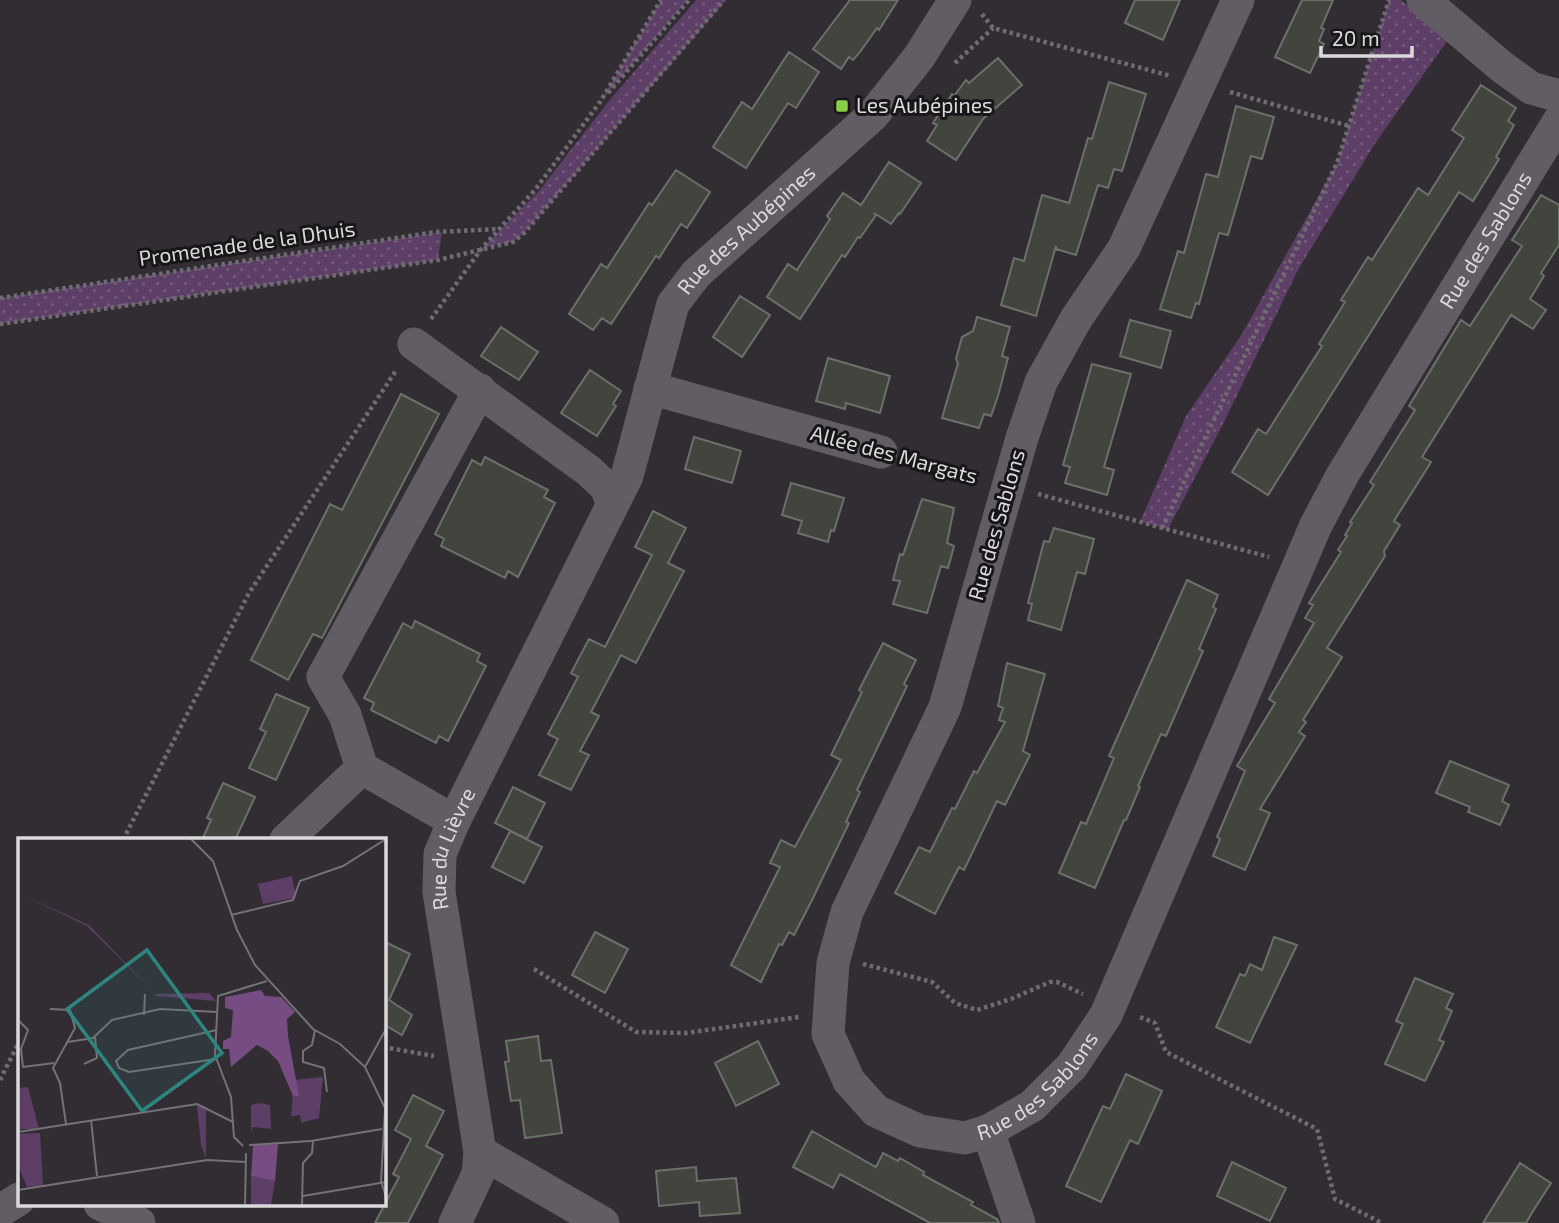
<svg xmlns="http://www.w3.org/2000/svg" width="1559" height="1223" font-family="'Exo 2',sans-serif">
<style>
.grass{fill:url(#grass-dots)}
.building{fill:#41453e;stroke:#6c706a;stroke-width:2}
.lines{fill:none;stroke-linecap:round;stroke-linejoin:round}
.path{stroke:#6f6c71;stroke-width:4.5;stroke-dasharray:3.5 3.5;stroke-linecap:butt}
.minor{stroke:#625d64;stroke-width:33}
.poi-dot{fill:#8bce47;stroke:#181619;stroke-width:2.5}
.labels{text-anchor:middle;stroke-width:6;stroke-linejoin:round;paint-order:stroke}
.poi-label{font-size:21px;fill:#dcd9dd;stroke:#181619;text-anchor:start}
.street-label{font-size:21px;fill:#dcd9dd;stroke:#181619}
.inset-road{fill:none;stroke:#757277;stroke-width:2}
.view{fill:#2e857f;fill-opacity:0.15;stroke:#2e857f;stroke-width:3.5}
.inset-edge{fill:none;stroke:#dcd9dd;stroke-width:3.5}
</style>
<defs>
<pattern id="grass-dots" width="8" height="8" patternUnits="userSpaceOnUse" patternTransform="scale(1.75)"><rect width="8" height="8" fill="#5d3e66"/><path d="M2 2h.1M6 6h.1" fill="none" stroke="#74597b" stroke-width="1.8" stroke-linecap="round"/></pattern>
</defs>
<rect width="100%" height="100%" fill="#312d33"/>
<path class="grass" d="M661 0H688L600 102Z
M696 0H726L525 232 513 242 482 248 538 192 608 102Z
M1389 0H1401L1447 41 1374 145 1298 270 1222 426 1168 529 1140 522 1186 416 1242 334 1337 163Z
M442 232 438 260 0 324V298Z"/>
<path class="building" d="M850 0H898L879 30 877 28 860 52 853 60 849 57 841 69 813 49Z
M1135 0H1180L1163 40 1125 23Z
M1302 0H1333L1321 28 1324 29 1319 41 1324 44 1310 73 1275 57Z
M789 52 819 72 796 108 788 103 746 168 713 147 742 102 752 109Z
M998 58 1022 85 983 119 956 160 927 141 937 125 933 123 952 94 954 96 966 80 969 83Z
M1109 82 1146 94 1122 171 1114 169 1108 188 1098 185 1076 255 1056 249V246L1036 316 1001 305 1014 258 1024 261 1042 195 1069 203 1088 138 1092 139Z
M1481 85 1516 108 1508 121 1514 125 1496 157 1499 159 1473 201 1459 192 1268 495 1232 472 1258 429 1266 434 1322 346 1319 344 1345 302 1341 300 1368 257 1372 260 1418 188 1428 195 1464 138 1452 130Z
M1236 106 1274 117 1262 159 1251 156 1228 235 1219 233 1199 304 1196 303 1191 318 1160 309 1178 251 1184 253 1206 174 1218 177Z
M889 162 921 183 900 214 899 213 891 224 874 213 876 215 860 238 858 237 845 257 842 255 800 319 767 297 788 264 797 270 830 219 827 216 843 193 861 205Z
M676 170 710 192 687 228 681 224 659 258 656 256 611 324 602 318 593 330 569 314 601 264 607 268 649 203 652 205Z
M1541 195 1559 205V245L1541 273 1544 276 1530 299 1546 310 1533 329 1511 315 1422 457 1431 462 1394 521 1400 525 1384 551 1385 556 1327 648 1342 657 1303 720 1306 722 1299 732 1305 736 1260 809 1270 813 1245 870 1213 856 1220 839 1217 837 1245 771 1237 766 1275 703 1269 699 1314 623 1305 618 1313 605 1309 603 1341 552 1338 550 1347 536 1345 535 1352 523 1350 522 1374 485 1370 482 1415 410 1409 406 1461 320 1470 326 1522 246 1512 240Z
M740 296 770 315 742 357 713 337Z
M977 317 1010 327 1002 356 1008 358 998 396 991 416 984 414 979 428 942 418 958 363 956 359 962 337 973 331Z
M1130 320 1171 331 1161 368 1120 356Z
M501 327 538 352 519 380 481 356Z
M828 358 890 376 880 413 846 403 845 409 816 401Z
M1092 364 1131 374 1104 467 1114 470 1107 495 1065 483 1070 467 1063 465Z
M590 370 621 391 613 404 616 406 597 436 561 413Z
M401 394 439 414 322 638 313 634 288 680 251 660 330 504 342 510Z
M694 437 741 451 732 483 685 469Z
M485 457 548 490 544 497 555 503 518 577 508 571 505 578 441 546 444 539 435 534 472 460 481 465Z
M791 483 844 498 834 531 831 530 828 542 798 533 802 521 782 515Z
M922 499 954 508 947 543 954 546 948 568 941 566 927 613 893 604 900 581 893 580 900 554 903 555Z
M653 511 686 528 668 563 684 571 636 663 621 655 591 712 599 716 580 751 589 755 571 790 539 775 558 739 548 734 578 677 571 673 589 639 605 647 652 555 635 547Z
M1054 528 1094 539 1085 574 1077 572 1061 630 1028 620 1032 604 1028 603 1044 541 1049 542Z
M1187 580 1218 595 1213 607 1216 609 1199 649 1203 651 1166 736 1161 734 1138 786 1140 787 1126 820H1124L1095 888 1059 873 1081 822 1086 824 1114 758 1109 756Z
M415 621 480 654 477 661 486 666 448 741 439 736 436 743 371 710 374 703 364 698 403 623 412 628Z
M883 643 916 660 904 684 907 686 857 790 860 792 846 822 849 823 811 902 794 935 789 932 782 945 779 944 761 982 731 965 780 867 770 863 781 840 795 847 841 760 831 755 862 692 859 690Z
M1007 663 1045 674 1023 751 1030 755 1005 805 997 801 964 870 959 867 935 914 895 893 919 847 930 852 952 808 955 809 974 771 977 773 1005 722 999 720 1003 708 998 706Z
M276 694 309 708 276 780 249 768 266 732 260 729Z
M1450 761 1509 785 1502 801 1509 805 1500 825 1468 812 1470 807 1436 793Z
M223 783 255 797 235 840H202L211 820 207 818Z
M513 787 545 803 527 839 495 823Z
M510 831 542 847 524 883 492 867Z
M595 932 628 949 605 993 572 975Z
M1274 937 1297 945 1250 1043 1216 1027 1240 974 1245 976 1250 964 1262 970Z
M383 941 410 954 389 1000 412 1015 402 1035 383 1024Z
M1415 978 1453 994 1446 1008 1452 1011 1439 1040 1444 1042 1425 1081 1385 1064 1403 1024 1396 1021Z
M538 1036 541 1061 551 1060 562 1133 525 1138 520 1100 511 1101 505 1062 509 1061 506 1041Z
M758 1041 779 1084 736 1106 715 1063Z
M1126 1074 1162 1091 1138 1144 1130 1140 1101 1202 1066 1186 1103 1106 1110 1109Z
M413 1095 444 1111 426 1146 443 1155 408 1223H375L399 1177 393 1174 411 1139 395 1130Z
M812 1131 876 1167 883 1153 898 1161 900 1158 924 1172 923 1175 973 1202 971 1205 997 1219 999 1223H930L840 1174 833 1188 793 1167Z
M1232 1162 1286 1188 1270 1221 1217 1196Z
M1520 1163 1551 1183 1533 1211 1526 1223H1483Z
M696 1167 697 1181 736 1178 740 1213 700 1216 699 1202 659 1206 656 1171Z"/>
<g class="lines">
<path class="path" d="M982 14 993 28 1171 76
M955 63 993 28
M1230 92 1349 126
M608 93 689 0
M0 298 436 232 498 229
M431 319 482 248 535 190 600 102 661 0
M0 324 438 260 513 242 525 232 724 0
M909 459 978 478
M1038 494 1269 557
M1162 528 1337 163 1389 0
M123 840 249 593 397 369
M863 964 932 982 955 1003 977 1010 1011 999 1050 982H1057L1083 994
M534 969 636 1032 686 1033 799 1017
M1140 1017 1155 1023 1166 1052 1317 1129 1335 1199 1382 1223
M383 1047 434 1056
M0 1080 19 1042"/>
<g class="minor">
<path id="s1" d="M1238 0 1124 248 1076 319 1041 382 1022 438 945 707 847 912 833 963 828 1034 849 1081 876 1111 920 1131 965 1138 988 1131 1032 1106 1072 1066 1106 1015 1316 525 1343 474 1559 121"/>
<path d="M1423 0 1502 67 1531 88 1559 96"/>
<path d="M414 344 589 471 606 487 612 502"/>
<path d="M650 388 881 452"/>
<path d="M362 768 345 715 323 677 480 390"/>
<path d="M286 840 362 768 454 821"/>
<path d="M988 1131 1019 1223"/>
<path d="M480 1152 603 1223"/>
<path d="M100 1204 139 1223"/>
<path d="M0 1211 19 1199"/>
<path id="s2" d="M455 1223 478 1174 480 1152 439 892 440 854 454 821 627 476 673 304 696 274 873 115 919 57 955 0"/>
</g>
</g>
<rect class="poi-dot" x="835" y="99" width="14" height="14" rx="3.5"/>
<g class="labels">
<g class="poi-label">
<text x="856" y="113">Les Aubépines</text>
</g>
<g class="street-label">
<text dy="7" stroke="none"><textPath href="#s2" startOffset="1082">Rue des Aubépines</textPath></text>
<text dy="7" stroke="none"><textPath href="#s1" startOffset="2364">Rue des Sablons</textPath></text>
<text transform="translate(247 244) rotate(-8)" y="7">Promenade de la Dhuis</text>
<text transform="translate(894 455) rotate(15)" y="7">Allée des Margats</text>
<text transform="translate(997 525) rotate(-74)" y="7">Rue des Sablons</text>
<text dy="7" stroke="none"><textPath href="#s2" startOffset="385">Rue du Lièvre</textPath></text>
<text dy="7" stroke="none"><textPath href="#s1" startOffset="1398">Rue des Sablons</textPath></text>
</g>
</g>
<g transform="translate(18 838)">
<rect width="368" height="368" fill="#312d33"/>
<path d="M274 38 278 60 245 66 240 46ZM0 55 71 87 135 153 69 88ZM191 155 198 163 139 158 136 156ZM305 239 301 280 283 285 282 277 273 278 276 242ZM241 265 252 267 253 291 235 289 233 295V267ZM233 338 257 343 253 367H233Z" fill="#5d3e66"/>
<path d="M243 152 247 158 263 159 277 174 269 181 270 198 281 258H275L260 223 250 213 239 207 213 229 211 211H205V203L213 199 215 172 207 170V159ZM260 306 257 343 233 338 235 307Z" fill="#764c82"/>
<path d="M10 249 21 291H0V250ZM22 295 25 347 9 349 0 327V296Z" fill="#5d3e66"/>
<path d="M179 268 188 269V320L183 307Z" fill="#5d3e66"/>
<path class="inset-road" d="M172 0 195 23 219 92 237 127 295 191 322 206 347 229 368 272M213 77 275 62 282 43 325 28 368 1M32 171 52 172 57 190 35 230 42 245 48 286M126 177 127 156M0 182 10 192 3 211 5 229 36 225M297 192 294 207 285 213V224L306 230 309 254M50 204 75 200 94 182 142 171 199 174M198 221 111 234 101 230 98 223 110 212 199 192M66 226 79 220 77 199M347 229 368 191M367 272 363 343 368 359M73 282 79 338M0 294 179 266 215 284M231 307 293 303 364 291M225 308 216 299 213 259 197 217 200 158 249 143M0 352 189 322 228 324M285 358 368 344M227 367 228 315M284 367 285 325 294 315 295 303"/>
<path class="view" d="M129 112 204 215 124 273 49 171Z"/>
<rect width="368" height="368" class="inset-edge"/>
</g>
<path d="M1321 46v10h91v-10" fill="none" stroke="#dcd9dd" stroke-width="3.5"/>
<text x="1332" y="46" font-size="21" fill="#dcd9dd" stroke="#181619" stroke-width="5" paint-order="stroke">20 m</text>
</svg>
